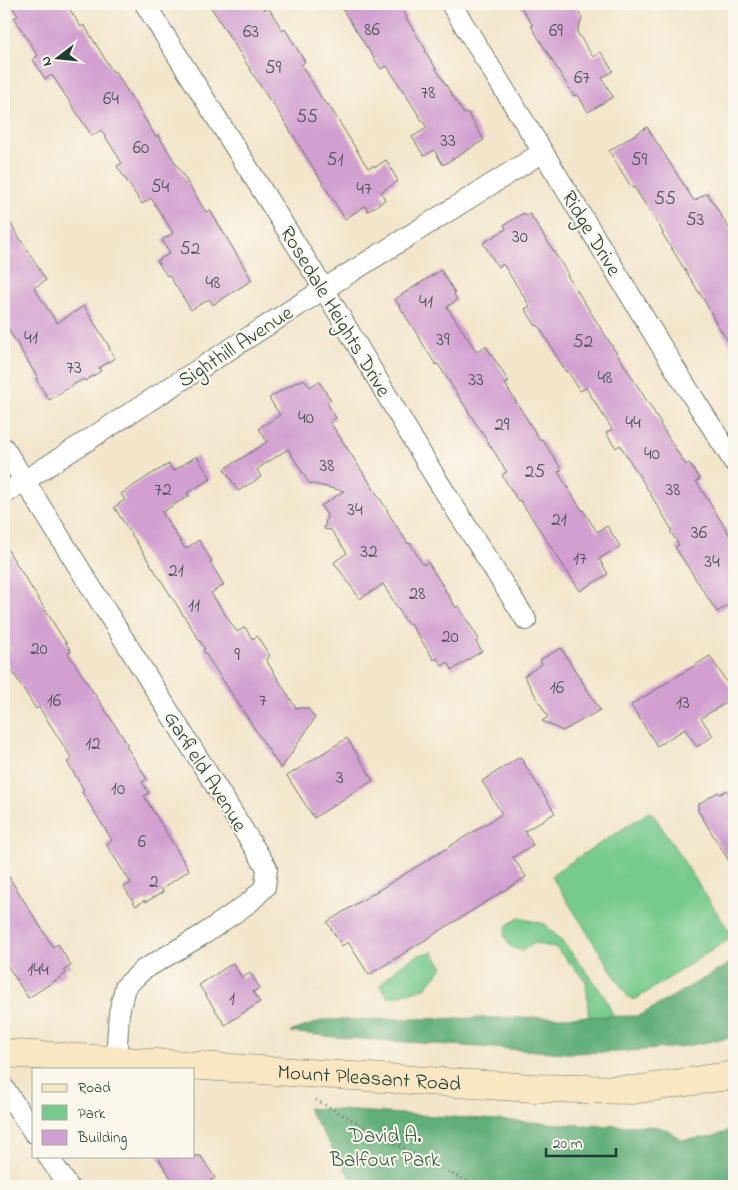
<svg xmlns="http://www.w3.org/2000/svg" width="738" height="1190" font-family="'Indie Flower',sans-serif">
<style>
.green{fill:#77ca8d;stroke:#4b8460}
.forest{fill:#61ae78;stroke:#407656}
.building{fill:#d19fd0}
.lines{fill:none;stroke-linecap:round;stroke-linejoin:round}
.street-casing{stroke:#697868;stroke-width:22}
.secondary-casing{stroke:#697868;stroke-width:29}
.path{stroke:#697868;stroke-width:3;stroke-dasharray:1 4;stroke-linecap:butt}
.street{stroke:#fff;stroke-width:20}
.secondary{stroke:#f9e7c3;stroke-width:28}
.labels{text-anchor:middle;stroke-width:4;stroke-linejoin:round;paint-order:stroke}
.number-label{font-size:19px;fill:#4c565b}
.street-label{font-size:21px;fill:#1f3d34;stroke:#fbf7ec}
.park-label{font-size:21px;fill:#35604a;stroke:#fbf7ec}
</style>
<rect width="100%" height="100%" fill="#fbf7ec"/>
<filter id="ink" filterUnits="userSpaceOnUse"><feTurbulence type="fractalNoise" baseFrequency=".02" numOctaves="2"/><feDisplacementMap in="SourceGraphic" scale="10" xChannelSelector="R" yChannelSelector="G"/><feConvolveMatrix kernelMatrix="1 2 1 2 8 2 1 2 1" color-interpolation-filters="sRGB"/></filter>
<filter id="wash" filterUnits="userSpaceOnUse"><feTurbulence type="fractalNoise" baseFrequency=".0096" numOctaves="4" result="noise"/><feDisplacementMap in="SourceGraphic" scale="20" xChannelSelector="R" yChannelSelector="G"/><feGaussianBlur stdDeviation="1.12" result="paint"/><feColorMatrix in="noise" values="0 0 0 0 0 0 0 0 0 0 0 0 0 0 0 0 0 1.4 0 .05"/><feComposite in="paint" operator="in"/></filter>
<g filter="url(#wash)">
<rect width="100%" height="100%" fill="#f2e5ca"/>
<path class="green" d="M649 812 653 814 729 931 731 937 728 940 636 999H632L628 997 554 880 552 876 554 873Z
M519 918 545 924 568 948 590 976 606 999 613 1016 589 1017 586 981 556 948 534 943 522 951 511 947 504 936 507 925Z
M432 952 443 967 425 988 389 998 380 985 398 967 419 955Z"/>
<path class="forest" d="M734 961V1037L681 1047 617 1052 567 1053 334 1037 290 1032 324 1020 639 1016Z
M307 1108 578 1125 644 1126 659 1127 669 1131 682 1140 715 1136 734 1129V1186H356Z"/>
<g id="blocks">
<path class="building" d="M10 4H66L81 27 84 25 113 72 115 71 156 137 158 135 206 212 210 210 252 280 213 305 209 299 191 310 169 275 167 276 157 261 170 253 162 240 173 233 151 198 142 204 117 166 122 163 101 130 92 136 52 75 45 79 33 59 38 56 14 18 18 16Z
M209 4H260L264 10 268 7 283 31 285 29 305 62 301 65 326 105 328 104 368 168 374 165 375 167 386 160 398 181 381 192 385 200 368 211 365 206 345 219 271 100 270 101Z
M339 4H399L407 17 406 18 426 50 425 51 464 114 467 112 484 140 443 165 434 150 424 156 412 137 427 128 387 66 381 69Z
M519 4H573L582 18 577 32 593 57 601 52 613 71 602 78 613 97 588 112 577 94 574 96 531 26H533Z
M647 127 694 201 707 193 734 236V350L716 323 705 302 662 233 663 232 634 187 632 188 609 151Z
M4 213 46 280 34 288 57 323 84 306 110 348 109 349 115 358 99 368 101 371 85 381 83 379 49 400 36 379 38 378 4 322Z
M524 213 526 216 530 214 568 274 567 275 661 423 660 424 683 461 686 465 689 463 700 479 696 481 734 542V602L717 612 675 547 679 545 670 531 672 530 645 485 620 445 616 448 606 433 612 429 586 388 580 391 568 371 566 372 538 325 536 326 525 309 530 306 503 264 498 267 483 243 506 229 504 225Z
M441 270 455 293 454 294 457 300 447 307 477 352 486 346 509 382 505 384 540 440 542 439 562 470 558 472 581 509 583 510 597 532 607 526 620 546 599 559 608 574 580 591 520 500 518 501 502 475 507 472 438 364 436 365 395 299Z
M304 379 310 387 319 381 331 400 327 403 336 418 330 422 388 511H387L408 544 410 543 423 565 428 562 456 608 458 606 479 639 476 642 482 651 452 670 448 662 442 666 437 658 434 660 410 623 408 625 383 584 360 599 334 562 347 553 331 530 324 529 327 515 321 506 344 491 309 483 288 449 257 469 261 477 238 491 224 469 267 442 259 428 280 415 269 398 298 381V382Z
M197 456 211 479 187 493 189 496 162 512 185 549 199 540 212 561 210 562 224 585 211 593 237 632 245 627 252 639 257 636 270 656 266 660 296 708H308L315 718 281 769 203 650 205 649 114 507 125 500 121 494 150 475 169 464 173 471Z
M4 544 71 651 68 653 128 745 126 746 147 779 142 782 149 793 144 796 189 870 162 889 163 892 146 902 145 900 136 906 124 887 131 883 106 844 112 840 82 792 84 790 67 762 72 759 39 707 36 709 4 658V655L11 650 7 643 9 642 4 632Z
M561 648 600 710 563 731 542 721 548 717 524 676 542 664 540 660Z
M710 656 734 694V698L701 718 713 736 697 747 685 729 657 746 631 705Z
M347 738 373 780 314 818 287 776Z
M520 757 555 813 525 831 533 845 513 857 526 877 369 975 348 942 342 946 327 922 502 814 482 781Z
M727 790 734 802V869L697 809 699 808 697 805 718 792 720 794Z
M4 869 53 947 58 944 71 966 64 970 66 974 28 998 4 960Z
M233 963 242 978 250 973 260 988 253 992 260 1002 225 1025 199 985Z
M157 1156H201L215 1178 201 1186H176Z"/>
</g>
</g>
<g filter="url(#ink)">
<use href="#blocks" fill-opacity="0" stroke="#697868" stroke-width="1"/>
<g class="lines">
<g class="street-casing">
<path id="street" d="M145 4 324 289 434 475 526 620
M451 4 543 152 677 372 734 462
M4 448 267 868 265 887 250 902 204 934 143 970 125 987 119 1013 116 1060
M4 494 324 289 543 152
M4 1088 34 1133
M48 1156 68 1186"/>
</g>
<g class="secondary-casing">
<g id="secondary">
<path id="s1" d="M4 1053 533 1088 633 1090 734 1075"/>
</g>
</g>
<path class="path" d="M316 1100 442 1169 477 1186"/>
<use href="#street" class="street"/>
<use href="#secondary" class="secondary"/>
</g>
</g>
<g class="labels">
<g class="number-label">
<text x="372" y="35">86</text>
<text x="556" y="36">69</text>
<text x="251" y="37">63</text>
<text x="273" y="73">59</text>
<text x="582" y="83">67</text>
<text x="428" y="98">78</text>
<text x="111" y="104">64</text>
<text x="307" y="122">55</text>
<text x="448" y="146">33</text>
<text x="141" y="153">60</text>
<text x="335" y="165">51</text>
<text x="639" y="165">59</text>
<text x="160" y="192">54</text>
<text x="364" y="194">47</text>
<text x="665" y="204">55</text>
<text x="695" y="225">53</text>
<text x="520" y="242">30</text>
<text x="190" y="254">52</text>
<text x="213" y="288">48</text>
<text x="426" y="307">41</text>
<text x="31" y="343">41</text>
<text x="443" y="345">39</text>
<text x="583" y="347">52</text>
<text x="74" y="373">73</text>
<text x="605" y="383">48</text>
<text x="476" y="385">33</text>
<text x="306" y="423">40</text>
<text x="633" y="428">44</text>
<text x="502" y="430">29</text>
<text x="652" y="459">40</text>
<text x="327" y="471">38</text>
<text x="535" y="477">25</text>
<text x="163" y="495">72</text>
<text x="673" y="495">38</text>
<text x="355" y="515">34</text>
<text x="559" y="525">21</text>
<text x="699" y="538">36</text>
<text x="369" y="557">32</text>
<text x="580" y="564">17</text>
<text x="712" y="567">34</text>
<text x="176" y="576">21</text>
<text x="417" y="599">28</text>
<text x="194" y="611">11</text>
<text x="450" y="642">20</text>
<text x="39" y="654">20</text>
<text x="237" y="660">9</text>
<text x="557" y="693">16</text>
<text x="54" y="706">16</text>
<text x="263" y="706">7</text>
<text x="683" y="708">13</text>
<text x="93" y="749">12</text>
<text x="340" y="783">3</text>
<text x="118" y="794">10</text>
<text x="142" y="847">6</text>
<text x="154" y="887">2</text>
<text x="38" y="975">144</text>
<text x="232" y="1004">1</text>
</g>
<g class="street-label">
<text transform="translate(592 233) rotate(59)" y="7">Ridge Drive</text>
<text transform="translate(336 311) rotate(59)" y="7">Rosedale Heights Drive</text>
<text transform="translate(235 346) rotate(-33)" y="7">Sighthill Avenue</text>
<text transform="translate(206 771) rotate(58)" y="7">Garfield Avenue</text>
<text dy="7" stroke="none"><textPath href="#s1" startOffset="366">Mount Pleasant Road</textPath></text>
</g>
<g class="park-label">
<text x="385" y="1142">David A.<tspan x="385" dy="24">Balfour Park</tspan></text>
</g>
</g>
<rect width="738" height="1190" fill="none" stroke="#fbf7ec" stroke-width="20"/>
<rect x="32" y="1068" width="162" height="90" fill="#fbf7ec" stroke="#a3ada2"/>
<rect x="42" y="1084" width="25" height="8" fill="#f9e7c3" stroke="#a3ada2"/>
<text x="78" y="1092" font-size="15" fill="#1f3d34">Road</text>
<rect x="42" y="1105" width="25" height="15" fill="#77ca8d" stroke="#a3ada2"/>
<text x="78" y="1118" font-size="15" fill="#1f3d34">Park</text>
<rect x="42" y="1130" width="25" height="15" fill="#d19fd0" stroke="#a3ada2"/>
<text x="78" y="1142" font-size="15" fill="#1f3d34">Building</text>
<g transform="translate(58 58) rotate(254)" stroke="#fbf7ec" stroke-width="4" paint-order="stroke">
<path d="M0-4L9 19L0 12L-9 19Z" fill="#1f3d34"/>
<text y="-8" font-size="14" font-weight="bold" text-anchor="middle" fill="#1f3d34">N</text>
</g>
<path d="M546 1148v8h70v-8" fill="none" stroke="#1f3d34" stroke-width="2.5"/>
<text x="553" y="1148" font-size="15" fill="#1f3d34" stroke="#fbf7ec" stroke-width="4" paint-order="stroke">20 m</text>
</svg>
